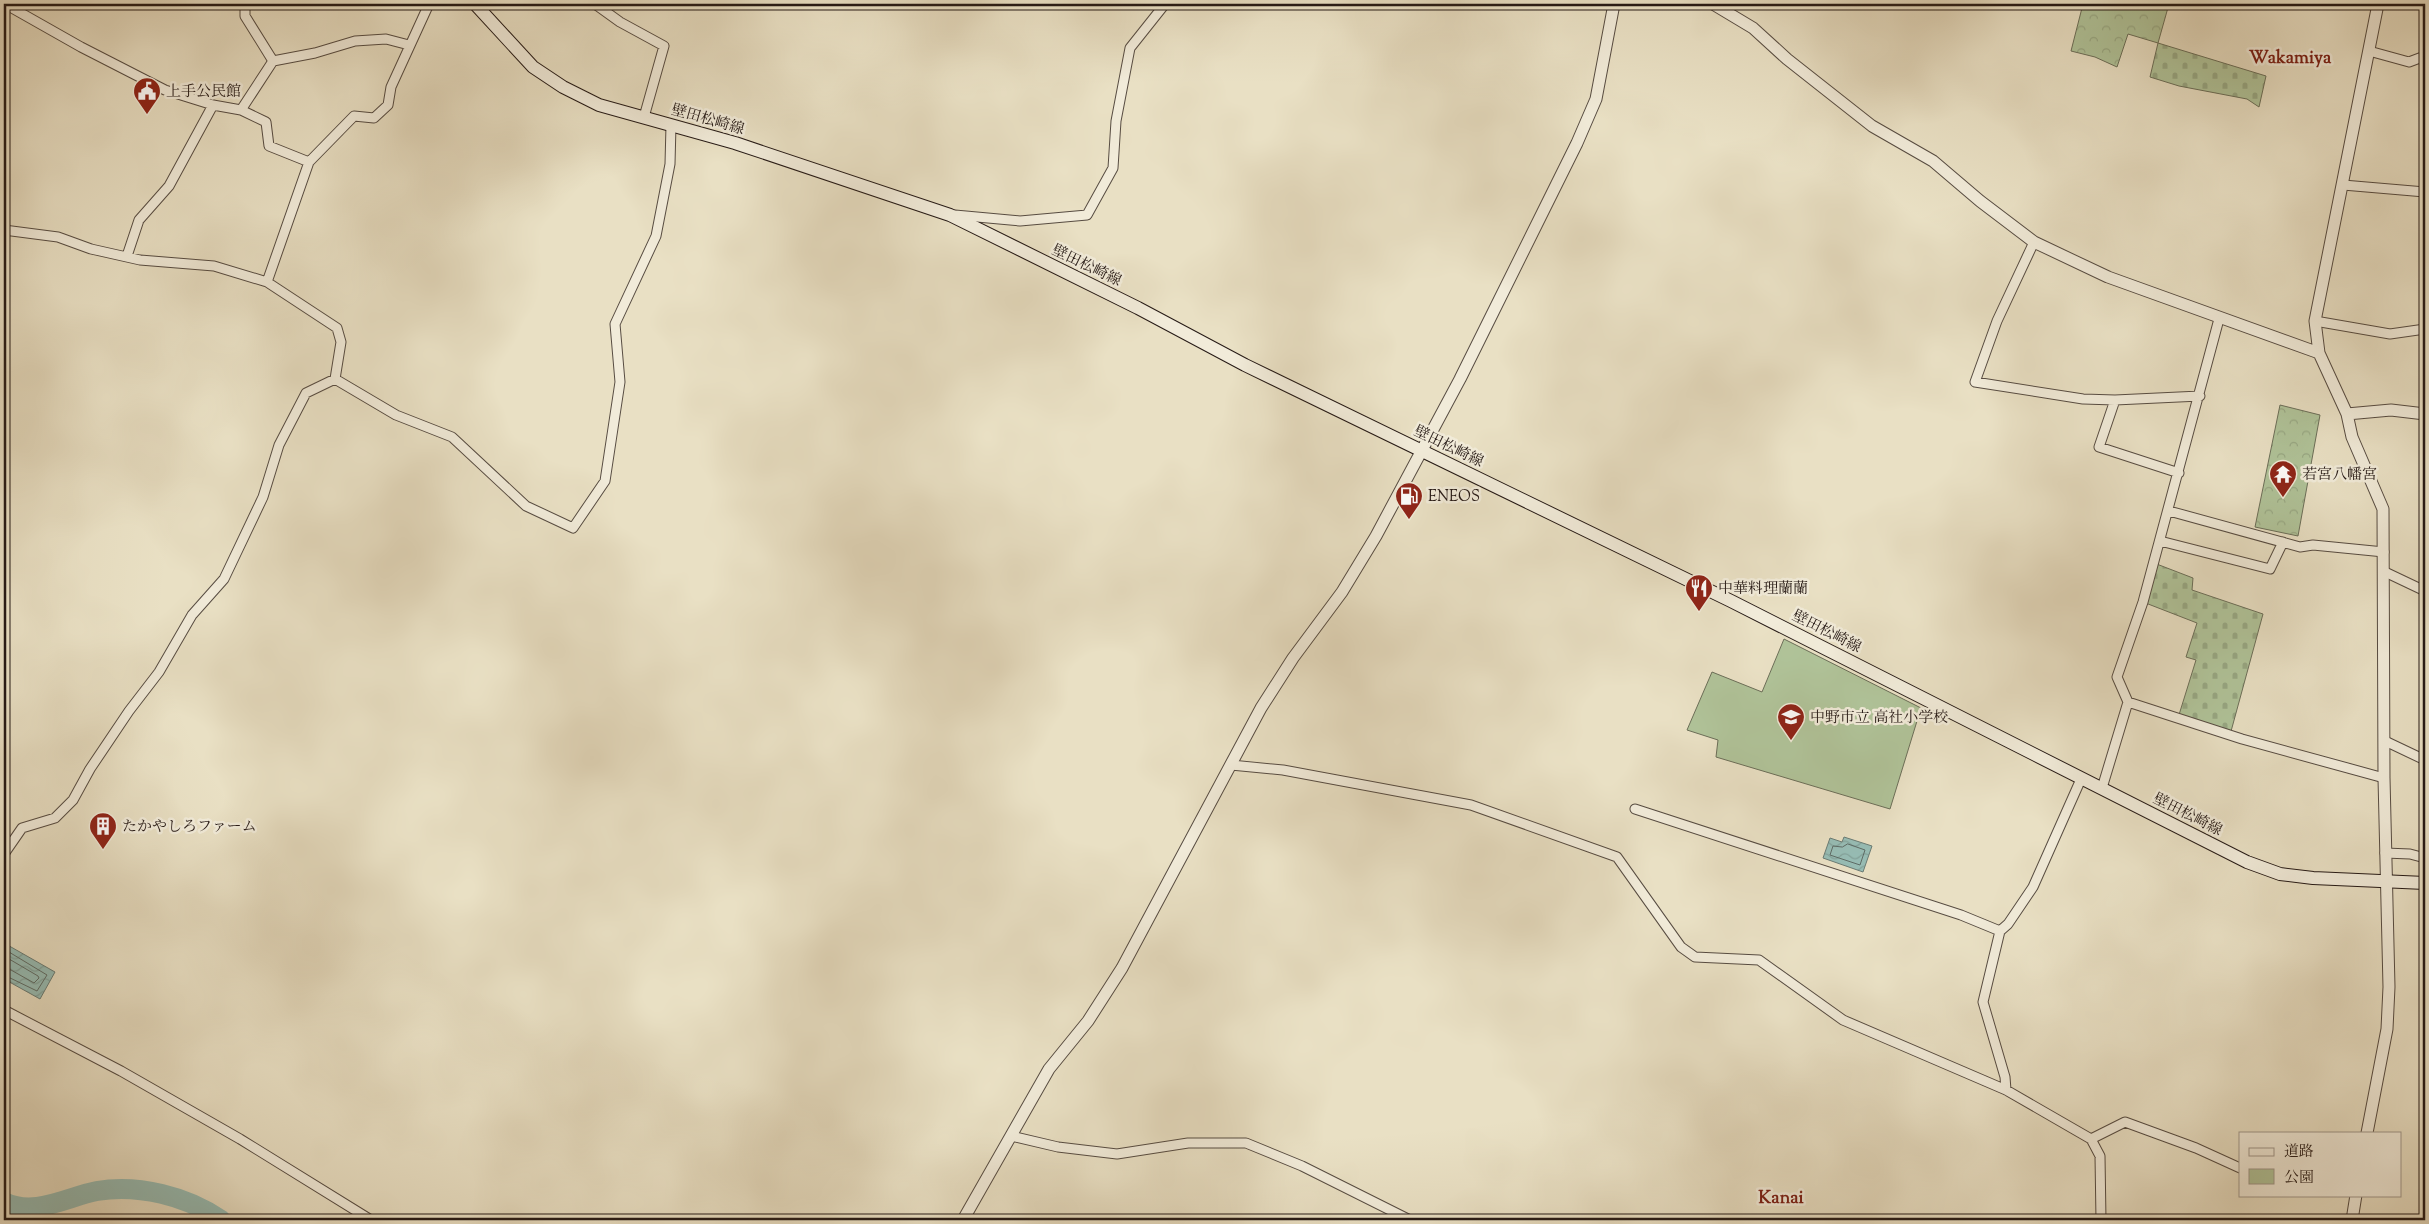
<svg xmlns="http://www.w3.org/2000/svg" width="2429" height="1224" font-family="'Sorts Mill Goudy','Noto Serif JP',serif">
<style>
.green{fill:#b0c399;stroke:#6b6e58}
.forest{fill:url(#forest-crowns);stroke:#6b6e58}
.cemetery{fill:url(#cemetery-stones);stroke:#6b6e58}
.water{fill:url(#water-waves);stroke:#6a7c75}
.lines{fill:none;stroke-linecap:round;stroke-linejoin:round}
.shore{stroke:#5e6c66;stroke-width:1}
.river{stroke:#97bdb5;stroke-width:20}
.minor-casing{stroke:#574c42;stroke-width:11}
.tertiary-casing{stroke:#574c42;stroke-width:13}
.secondary-casing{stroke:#261a16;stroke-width:14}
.minor{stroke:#f1ebd9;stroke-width:9}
.tertiary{stroke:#f1ebd9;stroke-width:11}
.secondary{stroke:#f1ebd9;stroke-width:12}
.labels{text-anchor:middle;stroke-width:5;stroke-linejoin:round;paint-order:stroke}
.poi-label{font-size:15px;fill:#261a16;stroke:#f1ebd9;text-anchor:start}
.street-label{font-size:15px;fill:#261a16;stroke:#f1ebd9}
.quarter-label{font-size:18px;font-weight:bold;fill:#7a1f14;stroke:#f1ebd9}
</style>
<defs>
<pattern id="forest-crowns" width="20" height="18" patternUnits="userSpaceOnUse" patternTransform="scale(1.25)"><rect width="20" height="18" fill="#b0c399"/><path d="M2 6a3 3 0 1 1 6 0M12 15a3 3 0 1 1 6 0" fill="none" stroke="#97a783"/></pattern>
<pattern id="cemetery-stones" width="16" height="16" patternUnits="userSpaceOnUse" patternTransform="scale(1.25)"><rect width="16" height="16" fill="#b0c399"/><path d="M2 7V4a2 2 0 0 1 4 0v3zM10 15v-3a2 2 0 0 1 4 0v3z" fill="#97a783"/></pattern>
<pattern id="water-waves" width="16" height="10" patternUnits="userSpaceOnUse" patternTransform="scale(1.25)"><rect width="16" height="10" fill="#97bdb5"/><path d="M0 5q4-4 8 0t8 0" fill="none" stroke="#82a29b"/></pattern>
</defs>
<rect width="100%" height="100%" fill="#e9e0c4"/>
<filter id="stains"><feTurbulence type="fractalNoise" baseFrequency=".004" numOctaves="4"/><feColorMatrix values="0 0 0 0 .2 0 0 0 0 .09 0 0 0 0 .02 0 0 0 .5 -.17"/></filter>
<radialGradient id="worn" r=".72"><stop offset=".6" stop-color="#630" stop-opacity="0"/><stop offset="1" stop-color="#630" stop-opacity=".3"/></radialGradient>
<path class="green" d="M1784 639 1921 708 1890 809 1716 757 1718 740 1687 730 1712 672 1762 692Z"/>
<path class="forest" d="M2083 4H2169L2158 43 2128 34 2117 67 2095 57 2071 51Z
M2280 405 2320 415 2298 536 2255 527Z"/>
<path class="cemetery" d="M2158 43 2266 76 2259 107 2247 99 2179 86 2150 77Z
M2154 563 2193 578 2192 590 2263 614 2230 735 2178 718 2196 660 2186 657 2197 623 2143 602Z"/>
<path class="water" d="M1844 837 1872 846 1863 872 1823 858 1830 838 1842 842Z
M4 943 55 972 40 999 4 979Z"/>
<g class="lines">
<path class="shore" d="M1848 844 1865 850 1860 865 1830 855 1833 846 1842 847Z
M4 949 47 975 37 991 4 975
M4 956 38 976 39 978 34 983 11 970 4 968"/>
<path class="river" d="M4 1202C35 1217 66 1197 97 1191 138 1184 187 1196 221 1220"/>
<g class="minor-casing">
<path id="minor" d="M5 4 81 47 165 90 213 105 241 110 266 122 269 146 309 162
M245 4V16L273 61
M595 4 620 22 664 46 644 117
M2369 51 2409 62 2425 56
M241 110 273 61 315 53 355 41 386 39 409 45
M2343 185 2425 192
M955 215 1020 221 1087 215 1113 168 1116 121 1130 48 1165 4
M4 230 58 237 91 249 140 260 214 266 267 282 337 328 341 342 335 379 396 415 452 437 526 506 573 528 605 481 620 382 615 324 656 236 670 164 671 125
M2034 242 1997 321 1975 382 2083 399 2115 400 2200 396
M127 256 139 220 169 186 213 105
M267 282 309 162 354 116 374 118 388 105 391 87 429 4
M2315 321 2390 334 2425 329
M2115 400 2099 447 2179 473
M2169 511 2300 547 2313 545 2384 552
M2160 541 2270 569 2283 542
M2385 572 2425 591
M2128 702 2242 739 2384 778
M2385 741 2425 760
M1231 765 1283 770 1471 805 1617 857 1681 947 1695 957 1759 960 1843 1020 2006 1090 2091 1139 2125 1122 2196 1148 2240 1168
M2102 788 2128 702 2117 677 2143 602 2219 319
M1635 809 1961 915 2000 931
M2385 853 2410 854 2425 858
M4 854 22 828 55 818 73 800 90 769 129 711 159 672 192 615 224 579 263 497 279 445 306 393 335 379
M4 1010 121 1071 240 1139 371 1220
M2006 1090 2005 1077 1983 1002 2000 931 2008 924 2033 887 2081 779
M1011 1136 1058 1147 1117 1154 1188 1143H1246L1302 1166 1410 1220
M2091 1139 2100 1156 2101 1220"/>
</g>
<g class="tertiary-casing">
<path id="tertiary" d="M1713 4 1753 28 1787 59 1872 126 1933 161 1980 201 2034 242 2108 277 2319 353
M2347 414 2391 410 2425 414
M2367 1133 2387 1029 2389 987 2384 778 2383 509 2352 437 2347 414 2319 353 2315 321 2378 4
M963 1220 1049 1069 1088 1021 1122 968 1261 708 1293 658 1342 592 1376 536 1460 379 1577 143 1596 99 1614 4
M2352 1220 2356 1195"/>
</g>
<g class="secondary-casing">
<path id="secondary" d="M475 4 533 67 563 87 599 105 735 143 950 215 1138 308 1245 365 1731 601 2247 862 2280 874 2313 878 2425 883"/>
</g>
<use href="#minor" class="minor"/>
<use href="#tertiary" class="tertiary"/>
<use href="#secondary" class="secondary"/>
</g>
<defs>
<g id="civic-pin" transform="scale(1.4375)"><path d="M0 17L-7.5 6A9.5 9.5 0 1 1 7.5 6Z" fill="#8f2418" stroke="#f1ebd9"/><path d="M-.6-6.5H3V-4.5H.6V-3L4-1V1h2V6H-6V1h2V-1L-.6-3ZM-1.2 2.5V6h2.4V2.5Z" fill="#fff"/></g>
<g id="temple-pin" transform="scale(1.4375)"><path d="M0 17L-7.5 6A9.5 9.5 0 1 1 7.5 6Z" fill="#8f2418" stroke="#f1ebd9"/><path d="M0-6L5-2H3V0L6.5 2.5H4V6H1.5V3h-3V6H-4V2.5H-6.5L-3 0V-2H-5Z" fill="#fff"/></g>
<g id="fuel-pin" transform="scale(1.4375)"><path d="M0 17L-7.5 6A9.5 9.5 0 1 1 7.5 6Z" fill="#8f2418" stroke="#f1ebd9"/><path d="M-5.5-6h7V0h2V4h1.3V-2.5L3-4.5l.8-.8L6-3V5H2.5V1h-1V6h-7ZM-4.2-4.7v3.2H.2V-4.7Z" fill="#fff"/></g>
<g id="restaurant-pin" transform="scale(1.4375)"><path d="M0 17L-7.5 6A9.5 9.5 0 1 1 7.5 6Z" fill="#8f2418" stroke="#f1ebd9"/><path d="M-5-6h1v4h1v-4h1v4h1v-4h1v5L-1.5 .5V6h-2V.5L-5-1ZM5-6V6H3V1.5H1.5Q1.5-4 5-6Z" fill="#fff"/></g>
<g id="school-pin" transform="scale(1.4375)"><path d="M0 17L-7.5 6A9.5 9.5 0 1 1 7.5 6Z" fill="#8f2418" stroke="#f1ebd9"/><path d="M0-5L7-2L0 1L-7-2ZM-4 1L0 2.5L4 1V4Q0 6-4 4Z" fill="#fff"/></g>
<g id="building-pin" transform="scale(1.4375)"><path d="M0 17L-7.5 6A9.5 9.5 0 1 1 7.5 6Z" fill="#8f2418" stroke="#f1ebd9"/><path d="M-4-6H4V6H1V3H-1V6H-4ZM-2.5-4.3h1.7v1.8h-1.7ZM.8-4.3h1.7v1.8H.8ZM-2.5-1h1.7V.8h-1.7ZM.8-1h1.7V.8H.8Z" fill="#fff"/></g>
</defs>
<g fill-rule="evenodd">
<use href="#civic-pin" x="147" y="91"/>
<use href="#temple-pin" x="2283" y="474"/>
<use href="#fuel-pin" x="1409" y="496"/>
<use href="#restaurant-pin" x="1699" y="588"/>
<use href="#school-pin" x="1791" y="717"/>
<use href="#building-pin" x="103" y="826"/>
</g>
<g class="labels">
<g class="poi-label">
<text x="166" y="96">上手公民館</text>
<text x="2302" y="479">若宮八幡宮</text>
<text x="1428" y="501">ENEOS</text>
<text x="1718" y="593">中華料理蘭蘭</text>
<text x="1810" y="722">中野市立 高社小学校</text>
<text x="122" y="831">たかやしろファーム</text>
</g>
<g class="street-label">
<text transform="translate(708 119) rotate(16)" y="5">壁田松崎線</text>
<text transform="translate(1087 265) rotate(26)" y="5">壁田松崎線</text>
<text transform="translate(1449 446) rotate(26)" y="5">壁田松崎線</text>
<text transform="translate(1827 631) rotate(27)" y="5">壁田松崎線</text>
<text transform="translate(2188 814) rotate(27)" y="5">壁田松崎線</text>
</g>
<g class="quarter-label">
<text x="2290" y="63">Wakamiya</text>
<text x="1781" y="1203">Kanai</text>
</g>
</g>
<rect width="2429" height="1224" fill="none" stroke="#e9e0c4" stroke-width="20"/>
<rect x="5" y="5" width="2419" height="1214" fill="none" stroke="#261a16" stroke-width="2.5"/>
<rect x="10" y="10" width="2409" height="1204" fill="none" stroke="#261a16"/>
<rect x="2239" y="1132" width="162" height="65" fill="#f1ebd9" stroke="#a0978b"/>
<rect x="2249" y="1148" width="25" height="8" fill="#f1ebd9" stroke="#a0978b"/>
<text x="2284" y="1156" font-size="15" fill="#261a16">道路</text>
<rect x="2249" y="1169" width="25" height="15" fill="#b0c399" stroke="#a0978b"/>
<text x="2284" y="1182" font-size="15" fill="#261a16">公園</text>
<rect width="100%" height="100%" filter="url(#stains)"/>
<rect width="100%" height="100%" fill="url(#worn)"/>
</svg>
